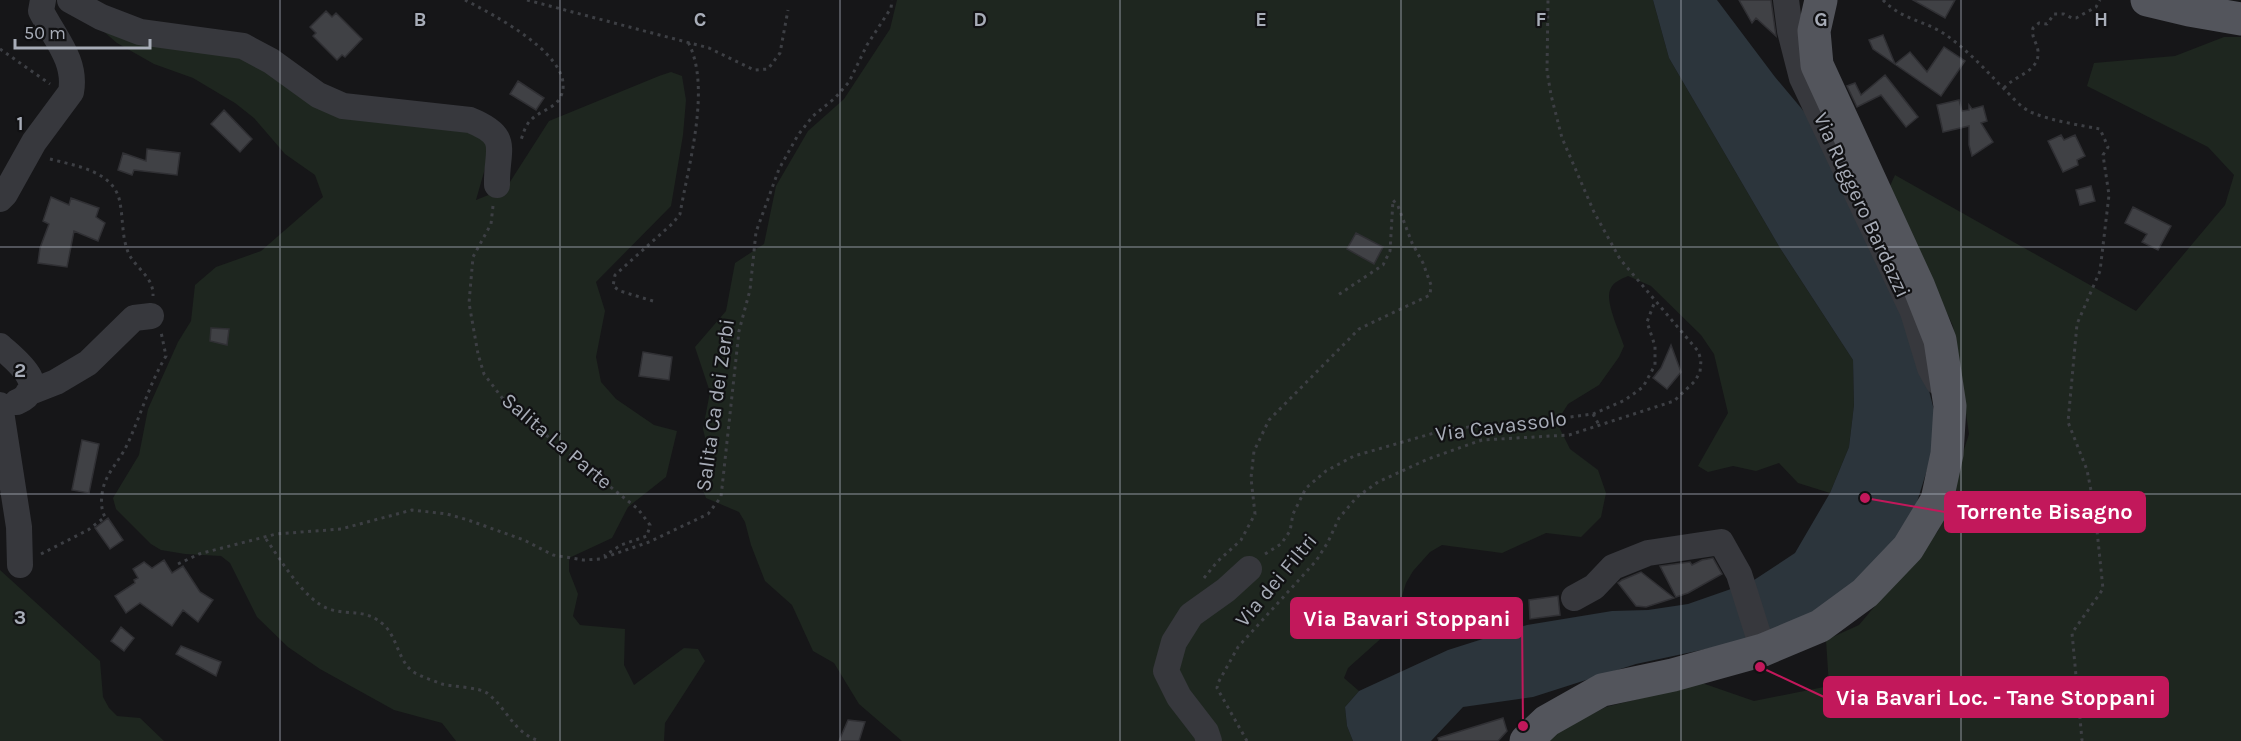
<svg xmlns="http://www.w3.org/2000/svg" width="2241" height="741" font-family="Karla,sans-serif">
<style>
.green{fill:#1e261f}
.water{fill:#2c353c}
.building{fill:#404145;stroke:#303034;stroke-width:1.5}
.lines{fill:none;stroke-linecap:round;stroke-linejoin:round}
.path{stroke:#3d3f44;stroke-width:3;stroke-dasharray:3 4.5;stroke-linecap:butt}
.minor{stroke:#37383d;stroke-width:26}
.major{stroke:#53555c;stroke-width:33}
.grid{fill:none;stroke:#a8adb8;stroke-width:1.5;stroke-opacity:0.55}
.labels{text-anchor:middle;stroke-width:4.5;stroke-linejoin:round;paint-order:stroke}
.street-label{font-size:21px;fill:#a8adb8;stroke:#111113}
.grid-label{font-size:20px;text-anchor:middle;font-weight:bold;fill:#a8adb8;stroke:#111113;stroke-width:4.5;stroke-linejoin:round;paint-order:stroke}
.leader{fill:none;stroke:#c2185b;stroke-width:2}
.callout-dot{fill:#c2185b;stroke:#111113;stroke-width:2}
.callout{fill:#c2185b;stroke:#c2185b;stroke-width:2}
.callout-label{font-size:22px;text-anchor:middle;font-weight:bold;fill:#fff}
</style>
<rect width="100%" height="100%" fill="#161618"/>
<path class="green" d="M897 0H1653L1669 58 1780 248 1853 360 1854 405 1849 447 1830 493 1798 483 1779 463 1756 471 1733 466 1708 472 1698 466 1728 413 1714 354 1701 335 1651 286 1628 276C1621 279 1613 282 1610 290 1605 302 1620 333 1624 346L1619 357 1599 385 1568 404 1561 415 1559 427 1570 449 1598 470 1606 493 1601 517 1581 537 1546 533 1502 553 1442 545 1430 552 1413 571 1406 583 1393 624 1386 634 1348 668 1344 678 1359 691 1345 707 1347 726 1353 741H902L859 704 834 663 813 651 792 605 765 581 751 545 745 522 739 512 706 498 702 487 712 466 703 429 710 392 695 347 726 311 735 263 764 244 776 186 808 131 844 99 890 29Z
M95 24 243 57 297 89 474 130 492 144 476 200 506 188 549 121 659 76 671 72 682 76 686 100 683 135 671 206 596 282 605 311 596 357 601 382 616 399 654 425 677 431 666 477 628 507 612 538 569 558V571L578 594 573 616 580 625 625 629 624 665 634 685 684 648 698 649 705 661 665 723 664 741H456L442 723 394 710 320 669 288 647 257 617 230 563 221 556 185 554 161 550 151 544 116 509 113 498 139 455 148 409 178 342 191 321 195 285 216 267 261 251 323 197 315 175 285 154 254 118 235 103 193 78 154 64 117 43Z
M2224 37H2241V741H1547L1552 734 1606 707 1702 683 1754 701 1829 686 1826 640 1859 625 1938 531 1969 434 1953 326 1889 188 1895 175 2136 311 2225 205 2234 175 2208 147 2087 86 2094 63 2175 56Z
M0 570 100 661 103 697 109 708 117 716 140 718 164 741H0Z"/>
<path class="water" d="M1653 0H1717L1775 77 1817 127 1909 312 1935 414 1932 454 1917 502 1898 540 1827 607 1780 629 1720 646 1636 664 1533 697 1463 707 1431 741H1353L1347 726 1345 707 1359 691 1448 650 1527 625 1612 611 1648 610 1688 604 1751 582 1795 553 1830 493 1849 447 1854 405 1853 360 1780 248 1669 58Z"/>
<path class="building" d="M1739 0H1771L1776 36 1756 18 1752 23Z
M1913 0H1955L1945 18Z
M326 11 332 17 336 13 362 39 345 57 342 55 337 60 313 36 316 33 310 27Z
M1883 35 1895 64 1910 52 1927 72 1944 47 1965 61 1941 96 1873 49 1869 40Z
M1885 75 1918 117 1906 127 1881 95 1857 107 1847 86 1855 83 1861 95Z
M518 81 544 98 536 110 510 94Z
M1959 100 1962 111 1969 110V105L1972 109 1983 106 1987 121 1981 123 1993 142 1972 156 1969 145V126L1943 132 1937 105Z
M224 110 252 139 240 152 211 124Z
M2061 135 2064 140 2075 135 2085 156 2077 160 2078 165 2063 172 2048 141Z
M147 149 180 153 177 175 134 170 132 175 118 170 123 153 146 161Z
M2091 186 2095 201 2080 205 2076 190Z
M51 197 69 205 71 198 99 208 96 217 105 223 98 241 74 231 67 267 38 263 40 248 49 224 43 221Z
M2133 207 2171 226 2158 250 2142 242 2147 234 2125 223Z
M1356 233 1383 247 1374 264 1347 249Z
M211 328 229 329 227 345 210 341Z
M1671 345 1681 372 1667 389 1653 378 1661 368Z
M643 352 672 357 669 380 639 376Z
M82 440 99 444 89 493 72 490Z
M108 518 123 540 110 549 95 528Z
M1713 558 1722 574 1688 593 1676 597 1660 566 1690 562 1692 565 1702 560Z
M164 560 172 573 183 566 200 592 213 600 198 622 183 610 172 626 140 603 126 613 115 596 135 583 134 580 138 578 133 569 144 562 152 568Z
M1641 572 1674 598 1646 607 1636 606 1618 583 1622 580Z
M1558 596 1560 615 1530 619 1529 600Z
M121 627 134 638 124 651 111 641Z
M181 646 221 662 216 676 176 654Z
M1503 718 1507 731 1498 741H1439L1438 738Z
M848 720 865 722 859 741H839Z"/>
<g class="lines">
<path class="path" d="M465 0C492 14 581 59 560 98 554 109 539 111 531 120 526 124 523 134 521 140
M527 0 709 48 754 70 768 69 780 53 788 10
M1883 0C1902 20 1924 20 1946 35 1966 49 1984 68 2001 86 2011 95 2020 108 2033 113 2053 121 2079 125 2100 129L2108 147 2103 155 2109 195 2100 271 2077 324 2068 422 2087 470 2095 511 2103 589 2072 633 2082 740 2081 741
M0 49 50 84
M2004 88C2015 75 2040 72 2038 51 2037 42 2031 38 2033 28L2039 23 2047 24 2054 14H2064L2072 18H2076L2096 7 2100 0
M50 159C76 166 115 171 120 203 123 218 122 235 127 249 132 267 154 275 153 296
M493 206 491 224 473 257 469 303 478 354 484 374 506 403 638 509 650 525 647 536 621 545 604 556
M653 301 620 291 613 286 615 275 673 223 680 214C688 166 712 87 688 42
M1593 414 1599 425
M266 539C280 559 305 601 329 609 352 616 365 608 384 625 398 638 399 666 417 674 425 678 434 681 442 684 454 687 478 687 487 693 507 708 514 734 540 741
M41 554 88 530 105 517C100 508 101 495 104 485 108 472 118 462 125 449 140 419 148 386 166 356L161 332
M1265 554 1281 544 1290 531 1293 514 1306 488 1326 471 1354 456 1448 429 1548 420 1593 414 1625 400 1643 387 1655 365V346L1647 322 1655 301
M178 564 199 554 276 534 341 529 412 510 447 514 468 520 524 540 553 555 583 560 600 559 649 542 708 514 721 497 739 331 750 290 756 232 779 169 798 135 813 116 835 98 849 82 867 45 891 8 892 0
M1204 578 1217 562 1241 540 1255 514 1251 478 1254 451 1269 420 1359 329 1430 295 1431 285 1423 263 1412 243 1398 206 1393 200 1390 251 1383 265 1338 295
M1247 741 1217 688 1218 683 1238 647 1316 561 1328 542 1339 518 1357 497 1378 482 1428 459 1482 440 1569 435 1674 401 1695 381 1700 372 1701 360 1698 351 1620 259 1594 212 1562 138 1551 95 1547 71 1548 0"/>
<path class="minor" d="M70 0 101 17 140 32 243 46 271 61 318 95 343 106 470 120C512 137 496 149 497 185
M1786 0 1790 31 1802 78 1913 312 1930 368 1938 382
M0 199 5 194 34 142 71 92C77 61 54 37 41 11L43 0
M0 346C14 359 52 386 17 402
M28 393 56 382 88 363 134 318 151 316
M0 405 19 527 20 565
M1574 598 1594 587 1613 567 1648 553 1721 542 1739 574 1763 650
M1209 741 1206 732 1179 697 1166 671 1174 642 1191 615 1226 590 1249 569"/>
<path class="major" d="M2147 0 2189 10 2241 19
M1526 741 1547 721 1602 690 1673 675 1763 650 1820 626 1865 593 1908 548 1937 500 1947 454 1950 406 1940 340 1919 287 1817 65 1814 31 1821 0"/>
</g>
<path class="grid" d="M280 0V741M560 0V741M840 0V741M1120 0V741M1401 0V741M1681 0V741M1961 0V741M0 247H2241M0 494H2241"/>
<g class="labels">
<g class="street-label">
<text transform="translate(1862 205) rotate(65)" y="7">Via Ruggero Bardazzi</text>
<text transform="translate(715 405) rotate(-82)" y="7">Salita Ca dei Zerbi</text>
<text transform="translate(1501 426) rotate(-7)" y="7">Via Cavassolo</text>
<text transform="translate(557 441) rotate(40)" y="7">Salita La Parte</text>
<text transform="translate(1276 580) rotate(-50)" y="7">Via dei Filtri</text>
</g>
</g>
<g class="grid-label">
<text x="420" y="26">B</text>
<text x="700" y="26">C</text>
<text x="980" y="26">D</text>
<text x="1261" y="26">E</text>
<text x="1541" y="26">F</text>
<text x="1821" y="26">G</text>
<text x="2101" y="26">H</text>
<text x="20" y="130">1</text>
<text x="20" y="377">2</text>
<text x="20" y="624">3</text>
</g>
<path class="leader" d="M1865 498L1945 512M1523 726L1522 618M1760 667L1824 697"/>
<g class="callout-dot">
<circle cx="1865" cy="498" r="6"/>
<circle cx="1523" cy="726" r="6"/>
<circle cx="1760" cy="667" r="6"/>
</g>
<g class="callout">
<rect x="1945" y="492" width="200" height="40" rx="6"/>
<rect x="1291" y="598" width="231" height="40" rx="6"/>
<rect x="1824" y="677" width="344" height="40" rx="6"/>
</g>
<g class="callout-label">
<text x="2045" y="519">Torrente Bisagno</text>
<text x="1407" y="626">Via Bavari Stoppani</text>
<text x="1996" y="705">Via Bavari Loc. - Tane Stoppani</text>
</g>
<path d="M15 39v9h135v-9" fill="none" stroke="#a8adb8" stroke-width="3"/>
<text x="24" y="39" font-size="18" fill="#a8adb8" stroke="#111113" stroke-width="4.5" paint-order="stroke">50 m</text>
</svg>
